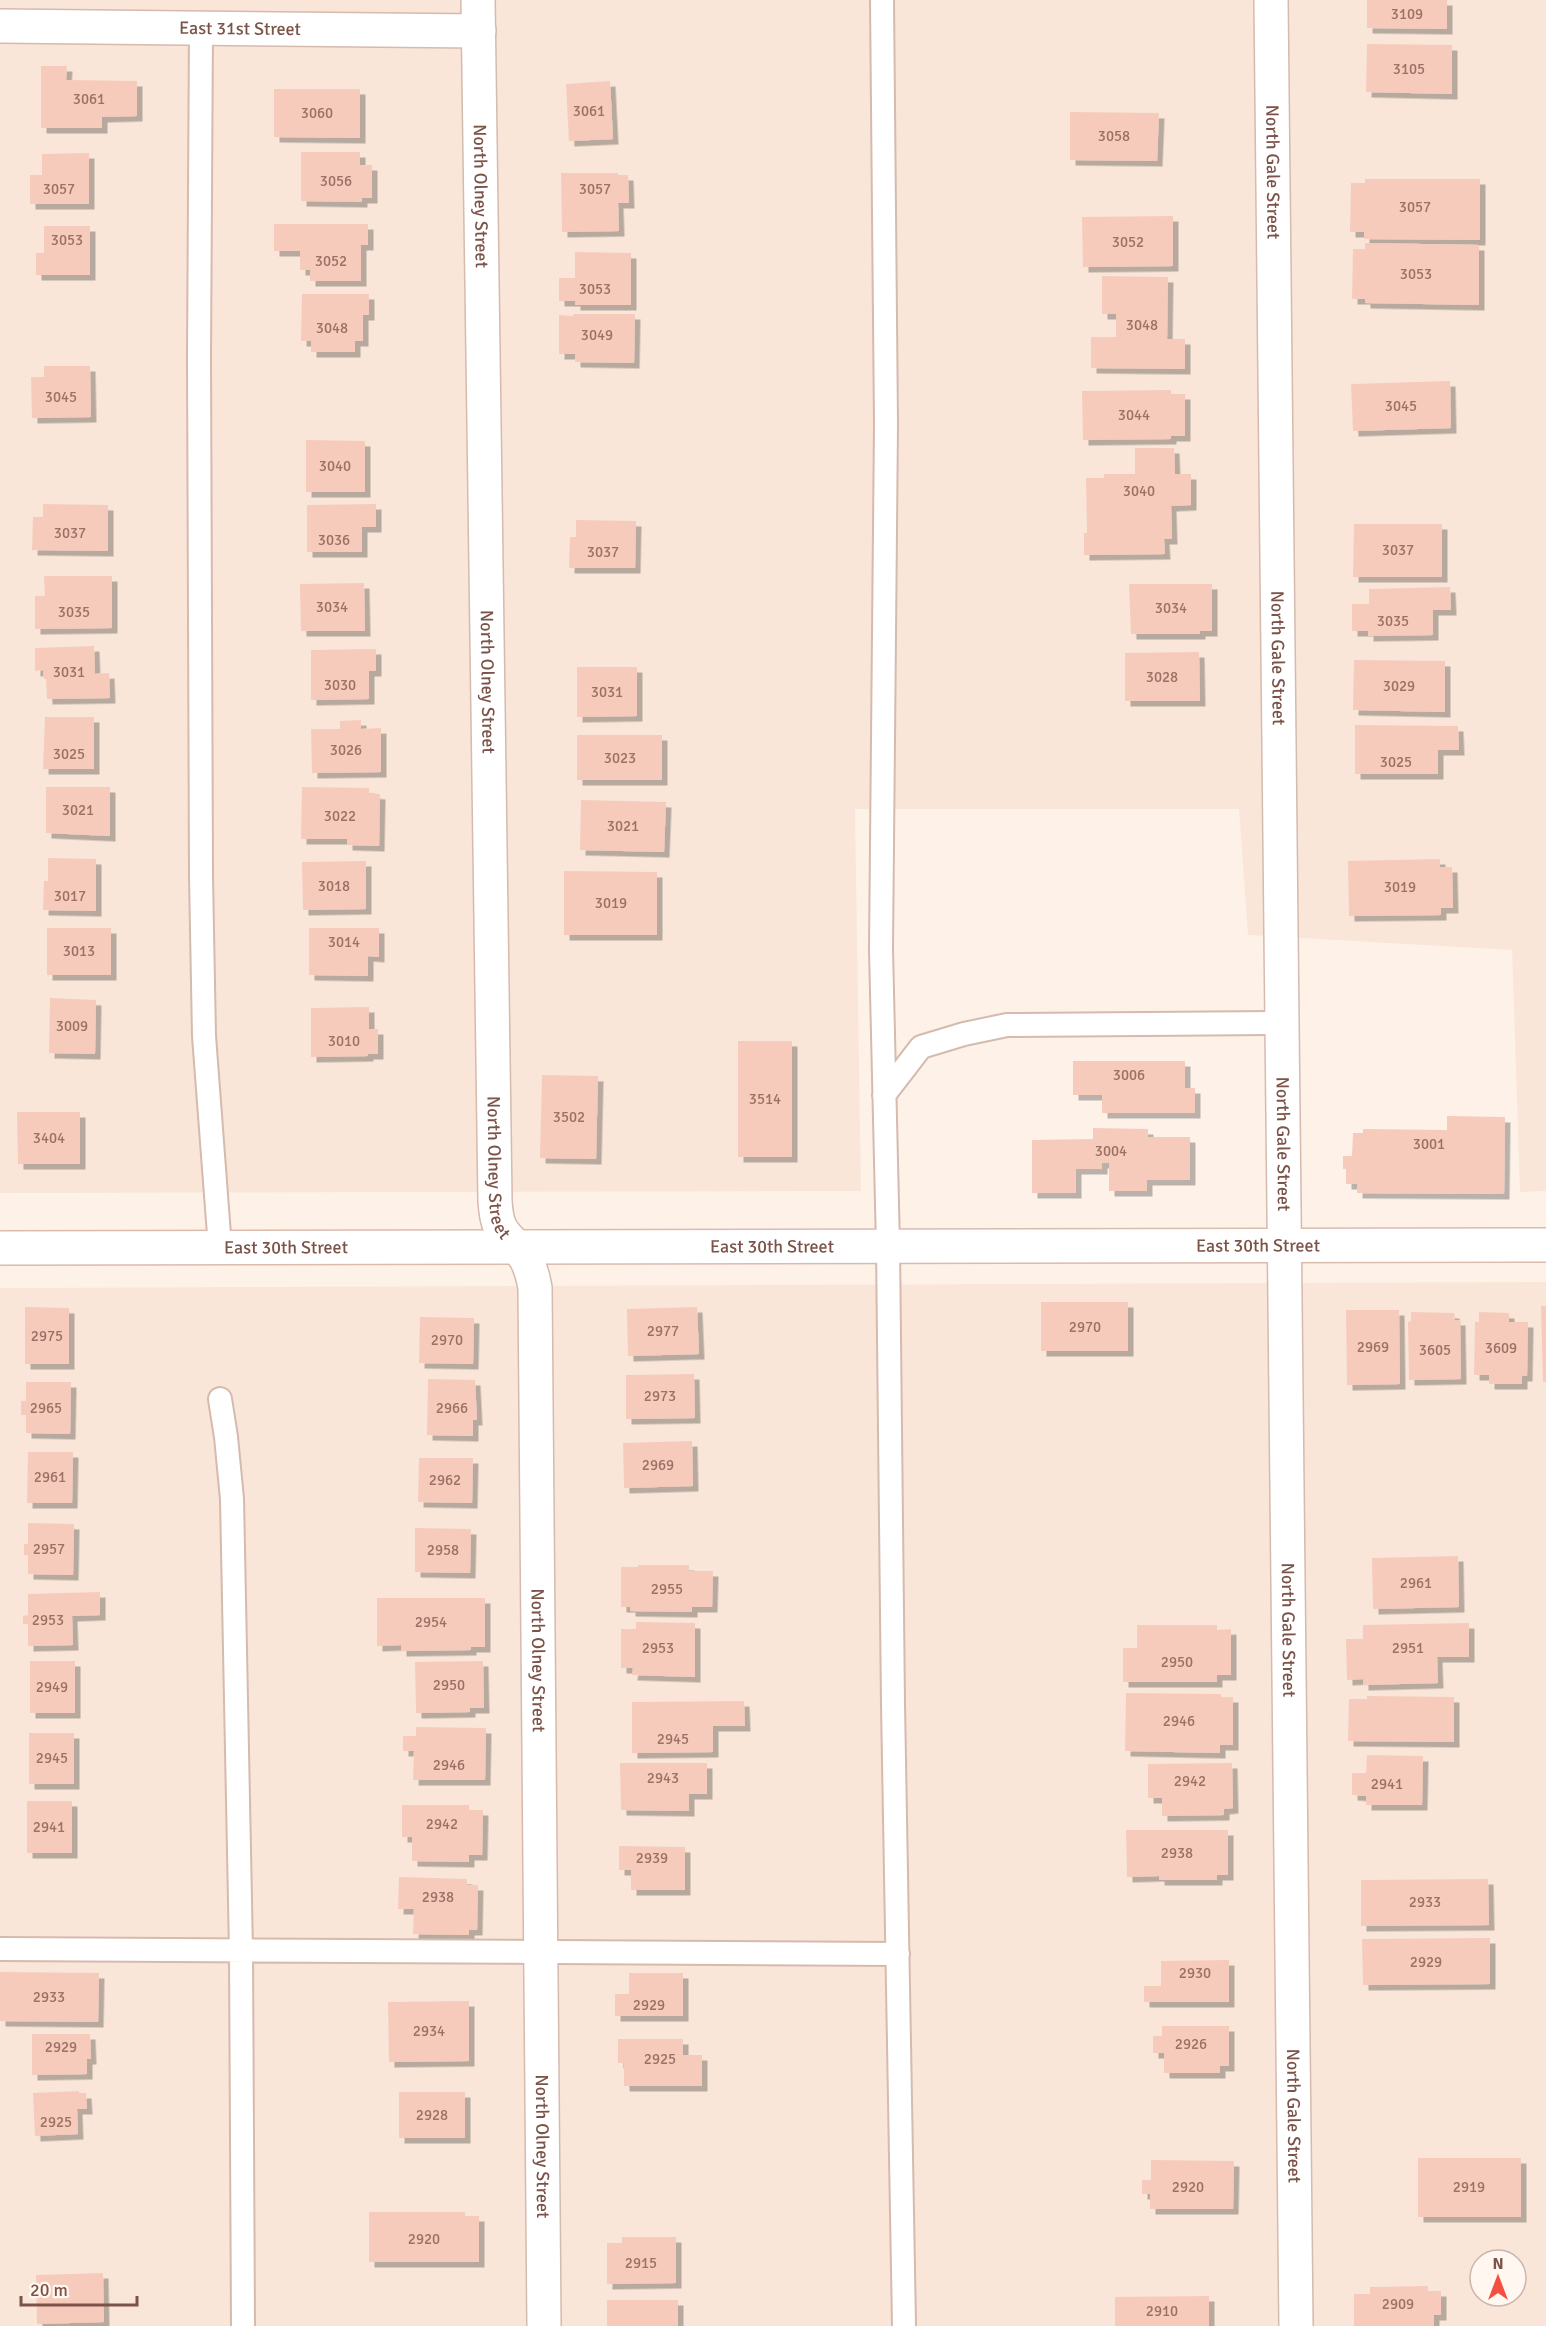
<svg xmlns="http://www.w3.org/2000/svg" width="1546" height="2326" font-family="Signika,sans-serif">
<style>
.residential{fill:#f9e6d8;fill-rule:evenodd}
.building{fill:#f7cbbc;filter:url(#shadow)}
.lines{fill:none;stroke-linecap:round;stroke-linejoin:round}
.lane-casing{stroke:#d5baae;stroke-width:26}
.street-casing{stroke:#d5baae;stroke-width:36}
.secondary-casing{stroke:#dabbae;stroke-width:36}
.lane{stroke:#fff;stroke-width:22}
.street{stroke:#fff;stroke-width:33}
.secondary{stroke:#fff;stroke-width:33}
.labels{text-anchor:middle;stroke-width:6;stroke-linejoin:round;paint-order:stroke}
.number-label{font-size:15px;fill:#9b7165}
.street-label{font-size:18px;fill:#7c5348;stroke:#fff7f0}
</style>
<defs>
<filter id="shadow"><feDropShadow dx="5.5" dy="5.5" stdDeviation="0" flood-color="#0004"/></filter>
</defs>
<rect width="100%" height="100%" fill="#fef2e8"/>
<path class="residential" d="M0 0H1546V1191L1520 1192 1512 950 1248 935 1239 809H855L861 1191 0 1193Z
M1546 1282V2326H0V1288ZM1480 2260H1516V2296H1480Z"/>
<path class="building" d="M1367 0H1447V29L1367 28Z
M1367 44 1452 45V94L1366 92Z
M41 66H67L66 80 137 81V116L102 117V128H41Z
M610 81 613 139 569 141 566 84Z
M274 89H360V138L274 137Z
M1070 112 1159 113 1157 161 1070 160Z
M301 152H360V165H372V198H362V202L301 201Z
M89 153V204H30V175H42V154Z
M561 173H618V175H628L629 203H618L619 231 562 232Z
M1365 179H1480V240L1364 239V232H1350L1351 183H1365Z
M1173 216V266L1083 267 1082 217Z
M274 224H368V245H361V281H310V270H300V251H274Z
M44 226H90V275H36V253H44Z
M1365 243 1479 245V305L1365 303V299H1352L1353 249H1365Z
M575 252 631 253V305H575V301H559V278H575Z
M1102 276 1168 277 1167 339H1185V369L1091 368V337H1116V314H1102Z
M302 294H369V315H363V341H355V352H311V341H301Z
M573 314H635L634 363 575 362V354H559V315L573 316Z
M44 366H90L91 417 32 418 31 377H44Z
M1450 381 1451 428 1353 431 1351 384Z
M1171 390V394H1185V436H1171V439L1083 440 1082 391Z
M306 440 365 441V492H306Z
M1135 448H1174L1175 474H1191V505L1171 506 1172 539H1164L1165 554 1084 555V533H1087L1086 478H1104V474H1135Z
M43 504 108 505V551L32 550 33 517H43Z
M376 504V527H362V552H307V505Z
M576 520 636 521 635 568H569L570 537H576Z
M1354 524H1442V577H1353Z
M44 576H112V628L35 629V596H45Z
M364 583 365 631H301L300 584Z
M1129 584H1212V631H1200V634H1131Z
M1450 587 1451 610H1433V635L1368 636V631H1352V604H1369V589Z
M94 646 95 674 109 673 110 698 47 699 46 679H44L43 670 35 671V648Z
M376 649V671H369V699L311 700V650Z
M1199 652 1200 701H1125V653Z
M1354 660 1445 661V712L1353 710Z
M577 667H637V716L577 717Z
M45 717H94V769H43Z
M361 720V729L381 728V772L312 773 311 729H340V721Z
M1355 725 1458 726 1459 750H1438V774H1355Z
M577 735H662V780H577Z
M46 787H110V836L46 833Z
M302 787 369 788V793L380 794 379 846 347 845V839H301Z
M581 800 666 802 664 852 580 850Z
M48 858 96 859V911L43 910 44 881H48Z
M1440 859V867H1452L1453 908H1441V915L1349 916 1348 861Z
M366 861V909L303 910 302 862Z
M564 871 657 872V935H564Z
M47 928H111V975H47Z
M309 928H379V957L368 956V976L309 975Z
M50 998 96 1000 95 1054 49 1053Z
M369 1007V1029H378V1054H368V1056L311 1057V1008Z
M738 1041H792V1157H738Z
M1073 1061H1185V1088H1195V1113H1102V1095H1073Z
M542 1075 598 1076 596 1159 540 1158Z
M17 1112H80V1164H18Z
M1447 1116 1505 1117 1504 1194 1357 1193V1184H1346V1169H1343V1156H1352L1353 1133H1363V1129L1447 1130Z
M1093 1128 1148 1129V1137H1190V1180H1147V1191H1109V1163H1102V1169H1076V1193H1032V1140L1093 1139Z
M1041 1302H1128V1351H1041Z
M1541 1306H1546V1382H1543Z
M25 1307 69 1308V1364H25Z
M697 1307 699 1354 628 1356 627 1309Z
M1346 1310H1399L1400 1384 1347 1385Z
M1411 1312 1454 1313 1455 1320H1460L1461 1379 1409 1380 1408 1322 1411 1321Z
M1479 1312 1509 1313V1322H1528L1527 1376H1522V1384H1489V1375H1474L1475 1322H1479Z
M420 1317 474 1318 473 1364 419 1363Z
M694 1374 695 1418 626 1419V1375Z
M428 1379 475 1380 477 1420H473V1436L427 1435Z
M26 1382H71L70 1434 26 1433V1415H21V1401H26Z
M692 1441 693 1486 624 1488 623 1443Z
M28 1452H73L72 1503H27Z
M419 1458H473L472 1503 418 1502Z
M28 1523 74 1524 73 1575 28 1574V1555H24V1544H28Z
M415 1528 471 1529 470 1573 415 1572Z
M1458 1556 1459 1607 1373 1609 1372 1558Z
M638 1565H689V1571H713L712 1607H692V1612L630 1611V1607H621V1567H638Z
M100 1592V1615L72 1616 73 1645 28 1646V1624H23V1616L28 1615V1594Z
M377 1598H485V1647H471V1650L401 1651V1645L377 1646Z
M636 1622 695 1623V1677L632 1675 633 1668H621V1629H636Z
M1469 1623V1657H1437L1438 1683 1363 1685V1679L1347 1680 1346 1639H1363V1625Z
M1137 1625H1217V1630L1231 1629V1675H1217V1682H1123V1648H1137Z
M30 1661H75V1713H30Z
M483 1661 484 1708H470V1712L416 1713 415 1662Z
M1126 1693 1221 1694V1697H1233V1745H1220V1753L1125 1751Z
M1367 1696 1454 1697V1742L1348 1741 1349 1699H1367Z
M744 1701 745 1726H713V1752L632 1753V1702Z
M416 1727 486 1728 485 1780H413L414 1751H403V1736H416Z
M29 1733H74V1784H29Z
M1367 1755 1423 1756 1422 1805H1366V1796L1352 1795V1773H1366Z
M620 1763H707V1794H689V1811L621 1810Z
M1232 1763 1233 1808 1224 1809V1815L1162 1816V1798H1148V1764Z
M27 1801H72V1853H27Z
M402 1805H469V1810H483L482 1855H469V1862L412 1861V1837H402Z
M1126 1830H1228V1875H1217V1880H1159V1876L1127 1877Z
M619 1846 685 1847V1890H631V1870H619Z
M399 1877 467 1879V1885H478L477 1930H469V1935L413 1934 414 1909H398Z
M1488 1879 1489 1925 1361 1926V1880Z
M1490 1938V1984L1363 1985 1362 1939Z
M1229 1960V2002H1144V1986H1161V1961Z
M0 1972 99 1973 98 2022 0 2021Z
M629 1973H683V2016H615V1994H629Z
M469 2001V2061L389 2062 388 2002Z
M1162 2026H1229V2066H1220V2073H1164V2053H1153V2036H1162Z
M32 2034H90L91 2059H87V2074L32 2075Z
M618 2039H683V2055H702V2086H624V2063H618Z
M79 2091V2093H86L87 2109H77L78 2134 35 2136 33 2093Z
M399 2092H465V2138H399Z
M1418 2158H1521V2217H1418Z
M1151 2160 1234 2161 1233 2209H1150V2194H1142V2180H1151Z
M369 2212H465V2216H479V2262H369Z
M622 2237H676V2283L607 2284V2243H622Z
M103 2273 104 2322 37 2324 36 2275Z
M1428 2286V2291H1441V2315H1434V2326H1354V2294H1370V2287Z
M1209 2296V2326H1115V2297Z
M607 2300H678V2326H607Z"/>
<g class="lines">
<g class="lane-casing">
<path id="lane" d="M882 0 886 424 881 949 888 1246 893 1704 904 2326
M201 28 199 357 201 876 204 1036 220 1248
M884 1095 921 1047 964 1034 1007 1025 1283 1023
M220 1399 226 1437 232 1499 241 1951 243 2326
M0 1949 898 1954"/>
</g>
<g class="street-casing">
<g id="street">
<path id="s1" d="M478 0 495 1201C497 1232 503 1232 522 1253 530 1263 533 1276 535 1288L544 2326"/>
<path id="s2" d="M1271 0 1296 2326"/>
<path id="s3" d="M0 26 479 31"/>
</g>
</g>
<g class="secondary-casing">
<g id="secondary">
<path id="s4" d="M0 1248 1546 1245"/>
</g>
</g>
<use href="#lane" class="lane"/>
<use href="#street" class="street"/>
<use href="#secondary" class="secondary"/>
</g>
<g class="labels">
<g class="number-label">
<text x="1407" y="19">3109</text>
<text x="1409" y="74">3105</text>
<text x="89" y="104">3061</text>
<text x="589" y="116">3061</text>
<text x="317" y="118">3060</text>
<text x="1114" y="141">3058</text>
<text x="336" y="186">3056</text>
<text x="59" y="194">3057</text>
<text x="595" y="194">3057</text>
<text x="1415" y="212">3057</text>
<text x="67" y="245">3053</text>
<text x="1128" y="247">3052</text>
<text x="331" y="266">3052</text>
<text x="1416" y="279">3053</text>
<text x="595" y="294">3053</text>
<text x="1142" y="330">3048</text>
<text x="332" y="333">3048</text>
<text x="597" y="340">3049</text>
<text x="61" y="402">3045</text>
<text x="1401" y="411">3045</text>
<text x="1134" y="420">3044</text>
<text x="335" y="471">3040</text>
<text x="1139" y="496">3040</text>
<text x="70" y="538">3037</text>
<text x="334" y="545">3036</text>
<text x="1398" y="555">3037</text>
<text x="603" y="557">3037</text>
<text x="332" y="612">3034</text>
<text x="1171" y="613">3034</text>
<text x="74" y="617">3035</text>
<text x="1393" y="626">3035</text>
<text x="69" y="677">3031</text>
<text x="1162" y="682">3028</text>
<text x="340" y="690">3030</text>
<text x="1399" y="691">3029</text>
<text x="607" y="697">3031</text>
<text x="346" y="755">3026</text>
<text x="69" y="759">3025</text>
<text x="620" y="763">3023</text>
<text x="1396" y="767">3025</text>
<text x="78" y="815">3021</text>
<text x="340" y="821">3022</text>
<text x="623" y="831">3021</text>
<text x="334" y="891">3018</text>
<text x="1400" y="892">3019</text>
<text x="70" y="901">3017</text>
<text x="611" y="908">3019</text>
<text x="344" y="947">3014</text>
<text x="79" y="956">3013</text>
<text x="72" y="1031">3009</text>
<text x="344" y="1046">3010</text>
<text x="1129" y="1080">3006</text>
<text x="765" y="1104">3514</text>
<text x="569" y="1122">3502</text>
<text x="49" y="1143">3404</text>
<text x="1429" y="1149">3001</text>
<text x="1111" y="1156">3004</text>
<text x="1085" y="1332">2970</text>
<text x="663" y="1336">2977</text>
<text x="47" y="1341">2975</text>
<text x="447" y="1345">2970</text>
<text x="1373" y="1352">2969</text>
<text x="1501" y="1353">3609</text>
<text x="1435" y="1355">3605</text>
<text x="660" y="1401">2973</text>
<text x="46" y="1413">2965</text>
<text x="452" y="1413">2966</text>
<text x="658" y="1470">2969</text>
<text x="50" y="1482">2961</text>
<text x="445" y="1485">2962</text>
<text x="49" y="1554">2957</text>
<text x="443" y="1555">2958</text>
<text x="1416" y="1588">2961</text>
<text x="667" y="1594">2955</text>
<text x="48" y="1625">2953</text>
<text x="431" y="1627">2954</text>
<text x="658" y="1653">2953</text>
<text x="1408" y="1653">2951</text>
<text x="1177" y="1667">2950</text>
<text x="449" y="1690">2950</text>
<text x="52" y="1692">2949</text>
<text x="1179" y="1726">2946</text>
<text x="673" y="1744">2945</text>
<text x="52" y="1763">2945</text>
<text x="449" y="1770">2946</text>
<text x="663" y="1783">2943</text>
<text x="1190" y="1786">2942</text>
<text x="1387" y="1789">2941</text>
<text x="442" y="1829">2942</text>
<text x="49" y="1832">2941</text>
<text x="1177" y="1858">2938</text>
<text x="652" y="1863">2939</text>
<text x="438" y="1902">2938</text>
<text x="1425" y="1907">2933</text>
<text x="1426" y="1967">2929</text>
<text x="1195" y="1978">2930</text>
<text x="49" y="2002">2933</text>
<text x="649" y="2010">2929</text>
<text x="429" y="2036">2934</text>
<text x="1191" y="2049">2926</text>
<text x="61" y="2052">2929</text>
<text x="660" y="2064">2925</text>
<text x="432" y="2120">2928</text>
<text x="56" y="2127">2925</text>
<text x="1188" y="2192">2920</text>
<text x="1469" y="2192">2919</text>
<text x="424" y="2244">2920</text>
<text x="641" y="2268">2915</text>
<text x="1398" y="2309">2909</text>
<text x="1162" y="2316">2910</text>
</g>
<g class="street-label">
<text dy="6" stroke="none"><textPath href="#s3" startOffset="240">East 31st Street</textPath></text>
<text dy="6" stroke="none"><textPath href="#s2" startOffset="172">North Gale Street</textPath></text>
<text dy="6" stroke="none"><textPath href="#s1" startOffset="196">North Olney Street</textPath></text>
<text dy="6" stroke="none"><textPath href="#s2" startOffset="658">North Gale Street</textPath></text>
<text dy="6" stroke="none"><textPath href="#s1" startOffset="682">North Olney Street</textPath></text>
<text dy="6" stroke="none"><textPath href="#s2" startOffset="1144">North Gale Street</textPath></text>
<text dy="6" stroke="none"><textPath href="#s1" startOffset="1168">North Olney Street</textPath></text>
<text dy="6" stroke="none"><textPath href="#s4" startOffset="1258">East 30th Street</textPath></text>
<text dy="6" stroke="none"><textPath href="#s4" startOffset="772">East 30th Street</textPath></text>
<text dy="6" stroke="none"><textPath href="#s4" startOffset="286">East 30th Street</textPath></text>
<text dy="6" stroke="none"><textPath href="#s2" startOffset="1630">North Gale Street</textPath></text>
<text dy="6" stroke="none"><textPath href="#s1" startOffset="1672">North Olney Street</textPath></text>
<text dy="6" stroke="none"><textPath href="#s2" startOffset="2116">North Gale Street</textPath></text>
<text dy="6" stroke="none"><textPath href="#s1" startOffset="2158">North Olney Street</textPath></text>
</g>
</g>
<g transform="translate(1498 2278)"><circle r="28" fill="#fff7f0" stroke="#cbb5ad" stroke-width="1.5"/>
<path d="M0-4.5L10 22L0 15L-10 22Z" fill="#f35042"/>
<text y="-9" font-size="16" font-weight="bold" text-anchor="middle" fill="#7c5348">N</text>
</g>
<path d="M21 2296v9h116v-9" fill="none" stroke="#7c5348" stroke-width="3"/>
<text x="30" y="2296" font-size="18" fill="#7c5348" stroke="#fff7f0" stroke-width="4.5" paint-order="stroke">20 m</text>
</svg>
